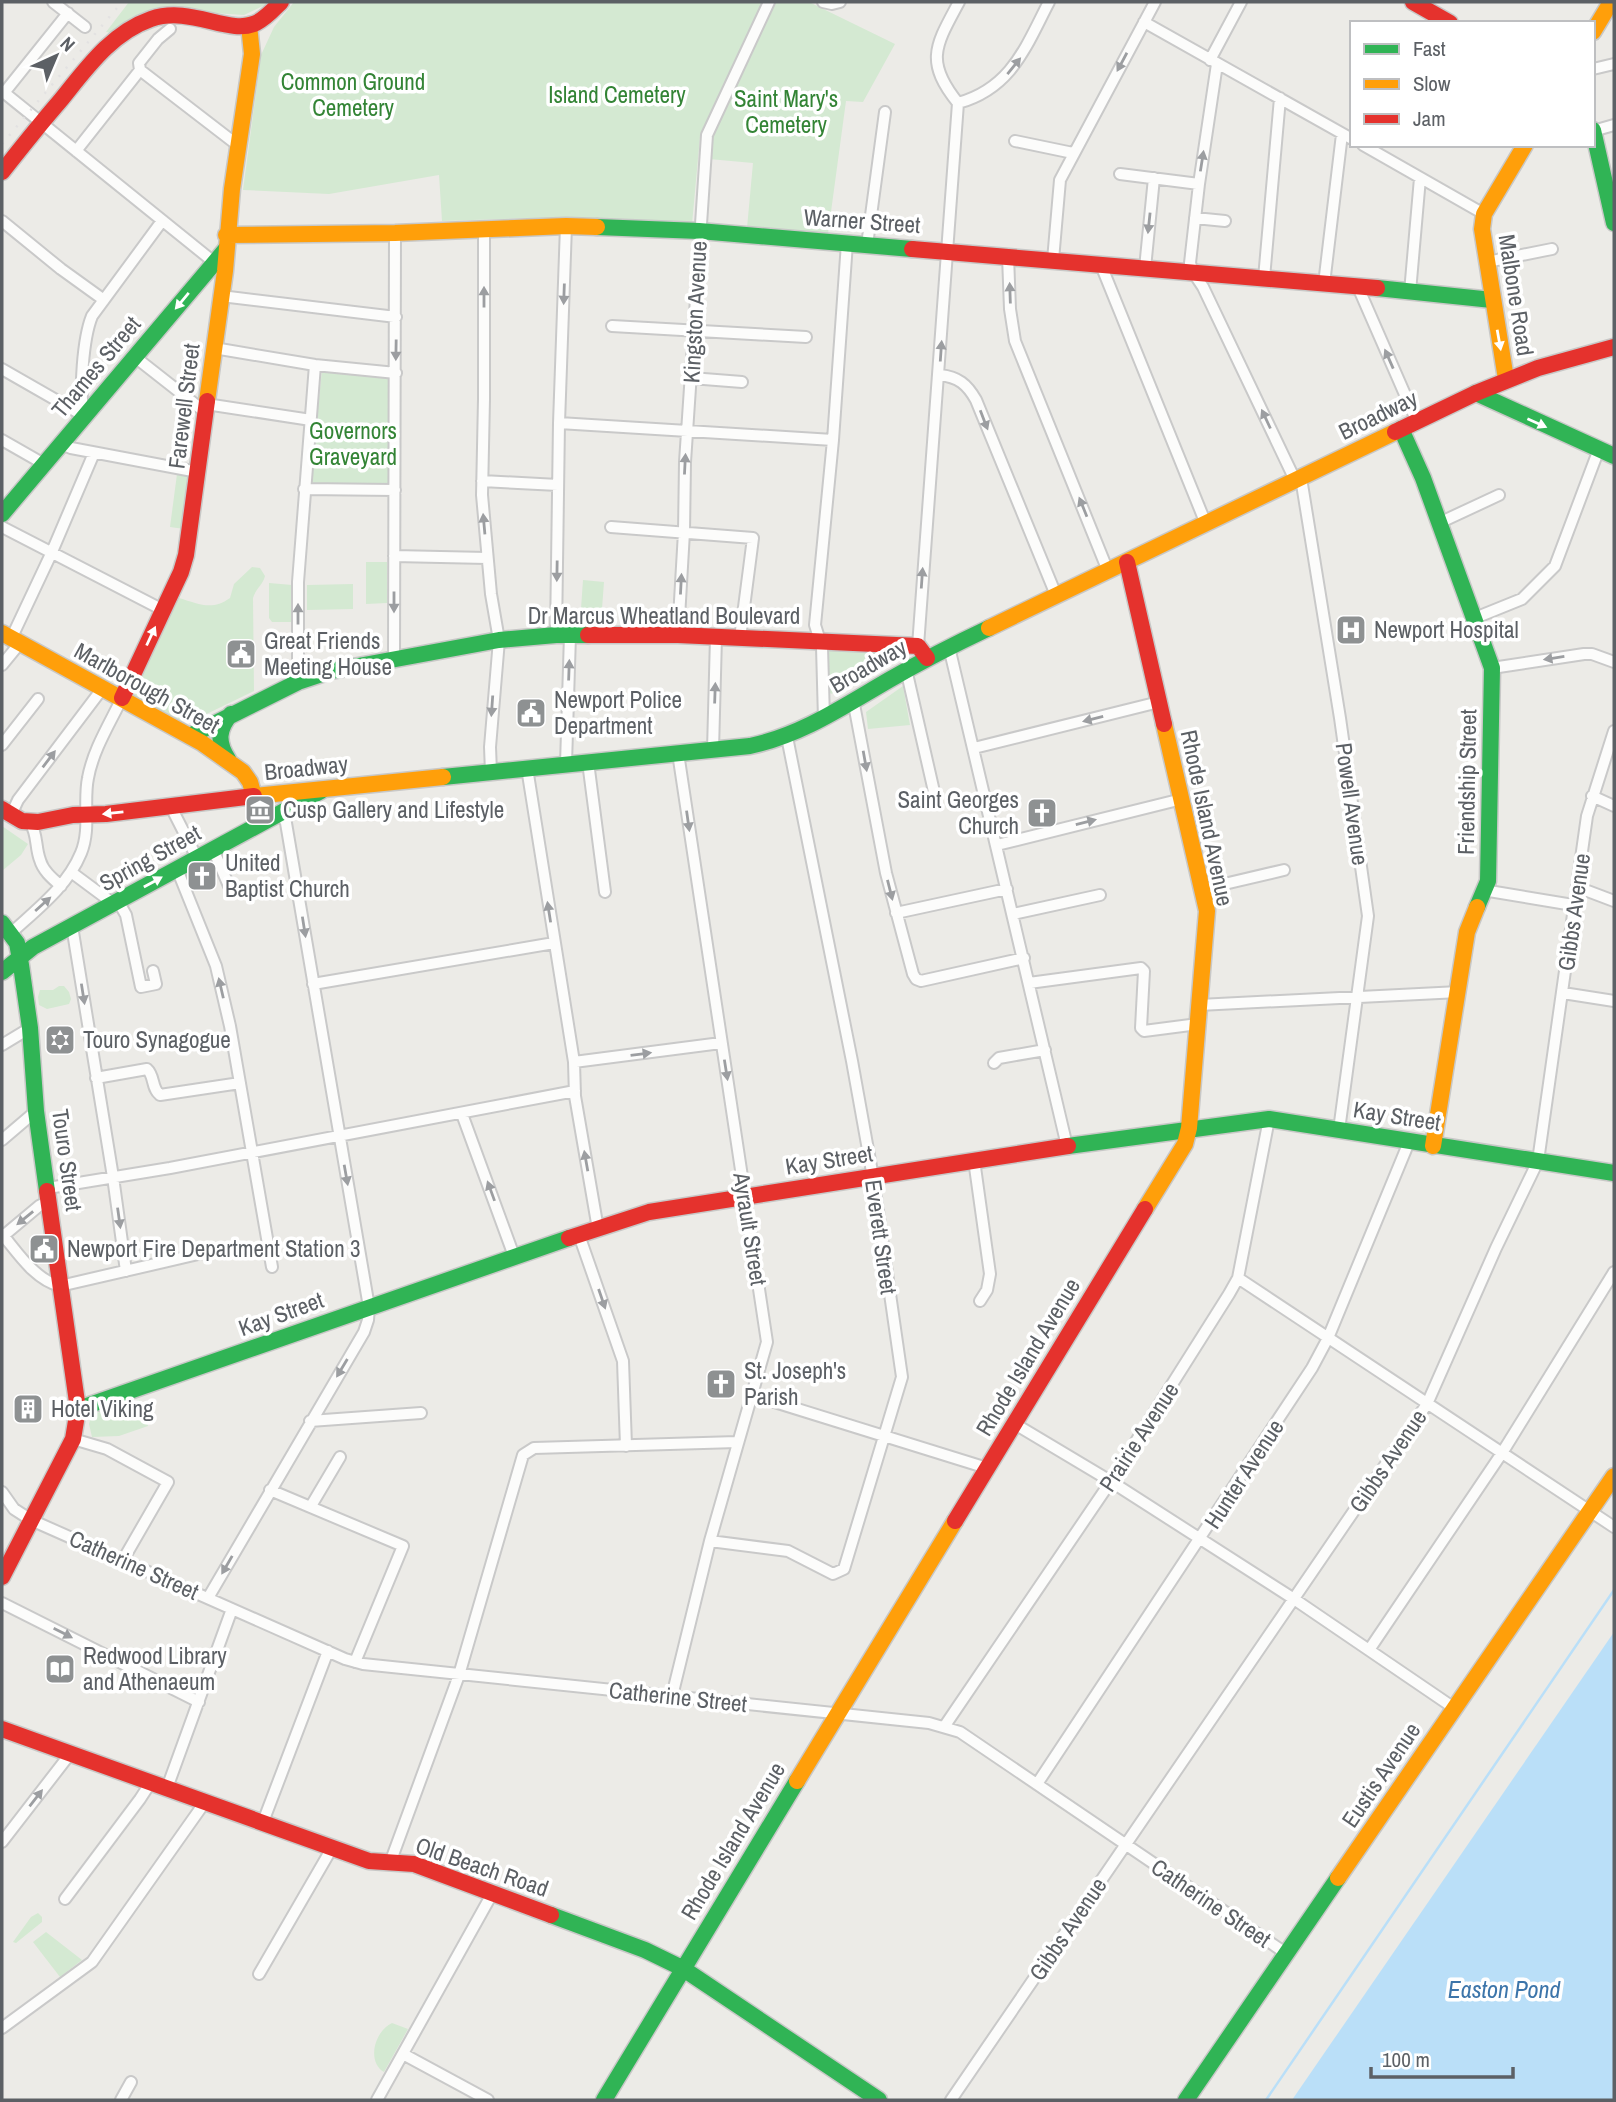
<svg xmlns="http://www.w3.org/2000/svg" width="1616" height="2102" font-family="'Archivo Narrow',sans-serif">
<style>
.green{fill:#d4e9d2}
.water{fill:#badff8}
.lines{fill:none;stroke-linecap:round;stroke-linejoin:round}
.stream{stroke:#badff8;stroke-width:2.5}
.street-casing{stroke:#c9c9c9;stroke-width:14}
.fast-casing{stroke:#c8c8c7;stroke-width:19}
.slow-casing{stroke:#c8c8c7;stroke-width:19}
.jam-casing{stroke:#c8c8c7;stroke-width:19}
.street{stroke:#fcfcfb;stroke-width:10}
.fast{stroke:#30b455;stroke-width:16}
.slow{stroke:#ff9f0a;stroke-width:16}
.jam{stroke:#e5322d;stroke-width:16}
.rail{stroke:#e3e2e2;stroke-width:2.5;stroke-dasharray:2 9;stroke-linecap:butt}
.oneway{fill:#9c9ea1}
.oneway2{fill:#fff}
.labels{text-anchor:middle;stroke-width:7;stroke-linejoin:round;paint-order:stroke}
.park-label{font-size:23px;fill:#338435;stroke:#fff}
.street-label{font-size:23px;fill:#5c6065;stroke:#fff}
.poi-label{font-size:23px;fill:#5c6065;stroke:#fff;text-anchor:start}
.water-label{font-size:24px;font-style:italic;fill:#3c75aa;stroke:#fff}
</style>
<rect width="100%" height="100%" fill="#ecebe7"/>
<path class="green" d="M129 2H271L244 15 212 13 112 33 106 32Z
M294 2H764L700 137 692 224 532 218 442 221 439 175 329 194 243 190 261 55 274 27Z
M774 2H809L895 44 863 102 846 101 828 234 747 228 753 163 709 159 711 136Z
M322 370 392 379V486L310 484Z
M177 474 190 477 184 529 170 527Z
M366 562H387V603L366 604Z
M252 567 260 568 265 576C263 585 256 588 253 598L254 691 190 722 182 721 132 696 179 598C199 604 212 611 230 598L234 584Z
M583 580 604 582 601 622 580 623Z
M269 583 292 585V622H272L269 618Z
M353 584V609L307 610V585Z
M829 649 901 651 902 654 831 694 829 691Z
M903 686 910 725 868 729 866 712Z
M2 826 28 844 21 855 2 871Z
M59 986H64L69 992 71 999 69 1004 47 1009 39 1005 38 997 40 990H53Z
M140 1400 148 1426 119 1436 92 1437 89 1424 91 1417 96 1413Z
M38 1913 42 1917V1922L16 1943 13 1942 31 1917Z
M46 1932 82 1960 60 1977 33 1942Z
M392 2023 408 2029 384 2072C366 2061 375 2031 392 2023Z"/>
<path class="water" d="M1614 1632V2100H1292Z"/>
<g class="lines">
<path class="stream" d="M1266 2100 1614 1590"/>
<g class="street-casing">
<path id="street" d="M53 2 85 27
M823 2 832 4 840 2
M1144 22 1352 139
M1210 60 1241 2
M1217 64 1199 184 1190 263 1193 272 1203 287 1295 480
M1593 69 1614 64
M140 70 240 147
M140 70 139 63 158 39 170 29
M2 91 220 267
M4 93 68 13
M958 103C1012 88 1026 46 1049 2
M958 103C924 61 936 45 959 2
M1593 131 1614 125
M1015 141 1073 153
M1363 145 1484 214
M76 151 140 70
M1120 174 1199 184
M1195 218 1225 221
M2 221 61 269 104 300
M484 230V399L482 495 491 594 499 640 490 747 491 772
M867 245 885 112
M1008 256 1010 309 1015 341 1108 571
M1053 260 1060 180 1155 2
M1487 262 1552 249
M1101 265 1206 524
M1145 268 1154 178
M1264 278 1280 98
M1324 284 1342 134
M1358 287 1417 422
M1410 292 1420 178
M221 296 396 317
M612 326 806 337
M214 348 315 365 396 373
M135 357 205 412
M2 369 84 416
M940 375C958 377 967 384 976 400L1056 595
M691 378 742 382
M206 404 311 420
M84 416C79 393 83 338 92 316L162 221
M559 423 833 440
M2 440 44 464
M61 444 71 448 198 472
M1301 478 1340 718 1368 916 1339 1130
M482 481 558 485
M304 489 395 490
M1439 523 1499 495
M2 527 163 610
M611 527 753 538 740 638
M394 556 487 558
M1475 618 1522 599 1555 566 1599 449
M556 635 559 423 566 226
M678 635 684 532 685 462 707 135 769 2
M11 639 51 554 94 453
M918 646 958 103
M949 647 1067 1146
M394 660 395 233
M2 665 20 643
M1492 668 1584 654H1592L1614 662
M906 669 935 796
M298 682V582L315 365
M853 699 886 873 913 974 916 979 921 981 1024 958
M824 719 822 647 815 625 833 440 847 243
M2 745 38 699
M974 748 1159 702
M713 750 716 637
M588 762 605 892
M566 764 570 635
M527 768 574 1062 575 1096 598 1229
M1592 796 1614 806
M171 807 197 858
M11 815 18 800 102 689
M30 822C38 835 35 847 40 860 43 871 53 879 61 886
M997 845 1182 799
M213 849 229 886
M177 869 216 966 230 1026 272 1267
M71 872 114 904
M1577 887 1614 901
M1203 889 1284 870
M1483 890 1573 905
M118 901 126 915 141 987 156 984 153 971
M896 913 1007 889
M1013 914 1100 895
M72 926 113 1177 126 1271
M10 934C37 909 67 887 81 853 91 829 83 802 88 778 93 750 110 723 122 698
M1029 983 1141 968 1144 971 1141 1028 1144 1031 1198 1024
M313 984 554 943
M1563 993 1614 1001
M1199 1005 1459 992
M2 1045 30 1028
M574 1062 721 1043
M994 1063 999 1058 1045 1050
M96 1078 147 1069C155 1076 151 1088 160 1095L240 1083
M462 1114 514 1256
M2 1140 36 1111
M974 1160 990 1274 987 1290 980 1301
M48 1188 170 1168 575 1091
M2 1234C18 1253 35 1280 60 1286L207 1252
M579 1235 623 1361 626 1446
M2 1237 39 1206 49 1201
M1238 1278 1614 1527
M752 1395 987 1468
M310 1421 421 1413
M1015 1424 1107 1479 1294 1599 1454 1708
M73 1439 107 1449 168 1482 123 1560
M270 1490 403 1546 355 1662
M2 1492 14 1509 31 1520 345 1659 363 1664 929 1723 960 1732 1287 1954
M311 1506 340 1457
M710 1541 788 1551 833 1574 844 1569 902 1377 874 1183 852 1061 787 737
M208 1598 364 1332 368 1320 369 1307 286 823 281 812
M2 1603 199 1702
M1369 1650 1502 1453 1614 1272
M672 1696 710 1541 767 1342 678 753
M944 1727 1111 1481 1229 1294 1238 1278 1269 1119
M1037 1784 1312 1368 1328 1338 1409 1142
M167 1788 232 1609
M263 1822 328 1651
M2 1842 70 1754
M390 1863 459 1675 523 1455 534 1448 737 1442
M65 1899 140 1799 151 1782
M259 1974 332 1848
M2 2028 92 1962 205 1802
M403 2054 488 2100
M121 2100 131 2082
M377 2100 492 1894
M951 2100 1427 1404 1496 1248 1538 1161 1587 816 1614 731"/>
</g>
<g class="fast-casing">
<path id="fast" d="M1593 130 1614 223
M597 227 699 231 912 249
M1377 288 1492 300
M1476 393 1614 456
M1401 429 1423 478 1492 668 1488 881 1477 907
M2 514 226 249
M190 736 298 682 331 671 499 640 556 635H588
M228 759C217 742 218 729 231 714
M443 777 750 746C802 735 844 706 889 680 922 661 955 644 989 628
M2 923 17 943 21 965 30 1028 36 1111 47 1191
M2 972 33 947 321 791
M1068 1146 1269 1119 1614 1173
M78 1409 569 1238
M551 1915 645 1950 682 1968 879 2100
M604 2100 797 1781
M1186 2100 1338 1878"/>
</g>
<g class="slow-casing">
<path id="slow" d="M1593 32 1611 2
M226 235 395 233 566 226 597 227
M1506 379 1482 229 1484 214 1525 145
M207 401 225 271 232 189 252 54 249 25
M989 628 1395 432
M2 633 202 743 243 772 250 782 254 796 443 777
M1433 1146 1467 932 1477 907
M1145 1209 1185 1144 1189 1128 1207 911 1164 724
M797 1781 955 1521
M1338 1878 1614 1476"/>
</g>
<g class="jam-casing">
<path id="jam" d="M1413 2 1450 23
M2 172C21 148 40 124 60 101 86 69 111 33 151 19 191 5 229 36 256 23 266 18 273 10 281 2
M912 249 1377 288
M1395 432 1476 393 1538 368 1614 347
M1127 562 1164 724
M588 635H678L918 646 927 658
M122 698 181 572 186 555 207 401
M2 809 22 821 38 822 73 815 106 814 254 796
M569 1238 649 1212 1068 1146
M955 1521 1145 1209
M2 1577 73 1439 78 1409 47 1191
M2 1729 369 1861 414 1864 551 1915"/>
</g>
<use href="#street" class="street"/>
<use href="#fast" class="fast"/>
<use href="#slow" class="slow"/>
<use href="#jam" class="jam"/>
<path class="rail" d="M2 144 122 2"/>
</g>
<defs><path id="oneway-solid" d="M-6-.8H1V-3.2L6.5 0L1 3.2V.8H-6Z" transform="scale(1.75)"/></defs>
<g class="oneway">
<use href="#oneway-solid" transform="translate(1122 62) rotate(118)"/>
<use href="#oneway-solid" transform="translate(1014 66) rotate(-51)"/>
<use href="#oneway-solid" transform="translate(1202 161) rotate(-81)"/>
<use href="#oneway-solid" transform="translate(1149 223) rotate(96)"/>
<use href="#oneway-solid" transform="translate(1010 293) rotate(-92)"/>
<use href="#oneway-solid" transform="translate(564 294) rotate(92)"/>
<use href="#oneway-solid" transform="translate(484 297) rotate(-90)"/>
<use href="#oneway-solid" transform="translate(396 350) rotate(91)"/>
<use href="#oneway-solid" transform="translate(941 351) rotate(-86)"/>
<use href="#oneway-solid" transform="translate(1389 359) rotate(-114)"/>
<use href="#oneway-solid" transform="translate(1266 419) rotate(-115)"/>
<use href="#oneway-solid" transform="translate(984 420) rotate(69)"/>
<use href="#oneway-solid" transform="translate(685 464) rotate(-87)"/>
<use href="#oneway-solid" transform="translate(1083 507) rotate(-112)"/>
<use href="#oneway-solid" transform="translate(484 524) rotate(-95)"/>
<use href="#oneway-solid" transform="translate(557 571) rotate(91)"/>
<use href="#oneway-solid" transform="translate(922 578) rotate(-86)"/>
<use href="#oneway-solid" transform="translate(681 584) rotate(-87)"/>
<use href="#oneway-solid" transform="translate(394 602) rotate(90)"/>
<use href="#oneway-solid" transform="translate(298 614) rotate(-90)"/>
<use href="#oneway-solid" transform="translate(1554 658) rotate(171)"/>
<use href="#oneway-solid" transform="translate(569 670) rotate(-88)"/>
<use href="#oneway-solid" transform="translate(715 693) rotate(-88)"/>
<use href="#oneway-solid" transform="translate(492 706) rotate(94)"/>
<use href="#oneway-solid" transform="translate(1093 719) rotate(166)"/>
<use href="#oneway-solid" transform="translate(49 759) rotate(-53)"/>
<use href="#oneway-solid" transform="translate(865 761) rotate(80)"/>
<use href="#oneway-solid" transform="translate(688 821) rotate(82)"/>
<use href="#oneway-solid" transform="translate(1086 822) rotate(-14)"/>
<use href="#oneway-solid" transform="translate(890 890) rotate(76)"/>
<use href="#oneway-solid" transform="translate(43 904) rotate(-42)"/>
<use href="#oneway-solid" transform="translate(549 912) rotate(-99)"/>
<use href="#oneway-solid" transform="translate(304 927) rotate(81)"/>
<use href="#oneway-solid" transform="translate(221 988) rotate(-103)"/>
<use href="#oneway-solid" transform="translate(83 994) rotate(81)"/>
<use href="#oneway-solid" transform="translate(641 1054) rotate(-7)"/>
<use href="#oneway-solid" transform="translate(726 1070) rotate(81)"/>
<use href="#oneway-solid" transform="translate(586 1161) rotate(-100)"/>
<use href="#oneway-solid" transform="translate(346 1175) rotate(80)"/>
<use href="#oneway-solid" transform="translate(491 1191) rotate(-110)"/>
<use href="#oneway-solid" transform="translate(25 1218) rotate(141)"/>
<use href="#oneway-solid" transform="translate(119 1218) rotate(82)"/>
<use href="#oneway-solid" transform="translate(602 1299) rotate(71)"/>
<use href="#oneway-solid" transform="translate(342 1368) rotate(121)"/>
<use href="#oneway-solid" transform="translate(227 1565) rotate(120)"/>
<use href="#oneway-solid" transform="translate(63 1633) rotate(27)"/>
<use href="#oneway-solid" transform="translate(36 1798) rotate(-52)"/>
</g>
<g class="oneway2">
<use href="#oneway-solid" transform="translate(182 301) rotate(130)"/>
<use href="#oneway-solid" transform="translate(1499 340) rotate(80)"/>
<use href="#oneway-solid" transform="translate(1537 423) rotate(24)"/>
<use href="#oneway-solid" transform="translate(151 636) rotate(-65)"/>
<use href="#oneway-solid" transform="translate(113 813) rotate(174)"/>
<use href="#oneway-solid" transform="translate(153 882) rotate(-29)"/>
</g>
<defs>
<g id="hospital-square" transform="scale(1.575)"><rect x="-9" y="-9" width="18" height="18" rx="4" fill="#8e9192" stroke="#fff"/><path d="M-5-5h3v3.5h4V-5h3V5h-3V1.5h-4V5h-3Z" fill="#fff"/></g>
<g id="civic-square" transform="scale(1.575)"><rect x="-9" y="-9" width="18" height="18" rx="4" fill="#8e9192" stroke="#fff"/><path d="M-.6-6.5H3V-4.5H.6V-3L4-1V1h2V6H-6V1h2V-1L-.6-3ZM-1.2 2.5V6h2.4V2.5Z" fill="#fff"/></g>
<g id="museum-square" transform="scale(1.575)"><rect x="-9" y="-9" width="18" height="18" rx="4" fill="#8e9192" stroke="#fff"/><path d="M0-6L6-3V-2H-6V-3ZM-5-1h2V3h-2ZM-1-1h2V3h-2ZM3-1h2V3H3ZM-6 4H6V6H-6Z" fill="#fff"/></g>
<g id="church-square" transform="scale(1.575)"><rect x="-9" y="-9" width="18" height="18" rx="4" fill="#8e9192" stroke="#fff"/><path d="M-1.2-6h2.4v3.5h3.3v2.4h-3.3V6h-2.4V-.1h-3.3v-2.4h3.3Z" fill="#fff"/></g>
<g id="synagogue-square" transform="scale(1.575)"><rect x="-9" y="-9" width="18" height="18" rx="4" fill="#8e9192" stroke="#fff"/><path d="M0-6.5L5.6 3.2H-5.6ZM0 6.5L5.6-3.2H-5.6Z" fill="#fff"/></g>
<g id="building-square" transform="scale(1.575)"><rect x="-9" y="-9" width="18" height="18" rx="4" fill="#8e9192" stroke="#fff"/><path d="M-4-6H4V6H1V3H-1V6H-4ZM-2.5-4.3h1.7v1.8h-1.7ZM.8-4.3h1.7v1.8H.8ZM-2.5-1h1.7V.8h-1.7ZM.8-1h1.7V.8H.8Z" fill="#fff"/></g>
<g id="library-square" transform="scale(1.575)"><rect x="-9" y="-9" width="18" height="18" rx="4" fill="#8e9192" stroke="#fff"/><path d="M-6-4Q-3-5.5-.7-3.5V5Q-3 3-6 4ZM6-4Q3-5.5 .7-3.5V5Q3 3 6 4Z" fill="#fff"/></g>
</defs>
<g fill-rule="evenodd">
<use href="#hospital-square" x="1351" y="630"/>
<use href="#civic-square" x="241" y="654"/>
<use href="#civic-square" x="531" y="713"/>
<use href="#museum-square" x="260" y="810"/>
<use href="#church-square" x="1042" y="813"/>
<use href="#church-square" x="202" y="876"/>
<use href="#synagogue-square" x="60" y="1040"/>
<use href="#civic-square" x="44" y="1249"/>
<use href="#church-square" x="721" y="1384"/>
<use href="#building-square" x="28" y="1409"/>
<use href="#library-square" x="60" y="1669"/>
</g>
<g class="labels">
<g class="park-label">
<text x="353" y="90">Common Ground<tspan x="353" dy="26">Cemetery</tspan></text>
<text x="617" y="103">Island Cemetery</text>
<text x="786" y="107">Saint Mary's<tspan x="786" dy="26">Cemetery</tspan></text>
<text x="353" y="439">Governors<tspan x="353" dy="26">Graveyard</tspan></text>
</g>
<g class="street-label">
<text transform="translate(862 221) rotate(4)" y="8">Warner Street</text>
<text transform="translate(1516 295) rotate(81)" y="8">Malbone Road</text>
<text transform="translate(695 312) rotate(-87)" y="8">Kingston Avenue</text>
<text transform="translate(96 367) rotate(-50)" y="8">Thames Street</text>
<text transform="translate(184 406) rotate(-83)" y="8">Farewell Street</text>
<text transform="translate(1378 415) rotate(-26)" y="8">Broadway</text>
<text x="664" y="624">Dr Marcus Wheatland Boulevard</text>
<text transform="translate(868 666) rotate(-30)" y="8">Broadway</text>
<text transform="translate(147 688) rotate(29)" y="8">Marlborough Street</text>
<text transform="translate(306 768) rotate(-6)" y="8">Broadway</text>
<text transform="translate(1467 782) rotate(-89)" y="8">Friendship Street</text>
<text transform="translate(1352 804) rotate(82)" y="8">Powell Avenue</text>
<text transform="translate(1207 818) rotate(78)" y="8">Rhode Island Avenue</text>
<text transform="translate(150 858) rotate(-29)" y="8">Spring Street</text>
<text transform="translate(1574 912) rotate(-82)" y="8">Gibbs Avenue</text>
<text transform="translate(1397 1116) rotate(9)" y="8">Kay Street</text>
<text transform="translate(67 1160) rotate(82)" y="8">Touro Street</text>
<text transform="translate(829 1160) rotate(-9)" y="8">Kay Street</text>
<text transform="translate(750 1229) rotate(81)" y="8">Ayrault Street</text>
<text transform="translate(881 1237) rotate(82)" y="8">Everett Street</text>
<text transform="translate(281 1314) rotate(-20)" y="8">Kay Street</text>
<text transform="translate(1028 1357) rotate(-59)" y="8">Rhode Island Avenue</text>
<text transform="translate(1139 1437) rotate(-57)" y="8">Prairie Avenue</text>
<text transform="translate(1388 1461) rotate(-56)" y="8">Gibbs Avenue</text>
<text transform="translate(1244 1474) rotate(-57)" y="8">Hunter Avenue</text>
<text transform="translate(134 1565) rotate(24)" y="8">Catherine Street</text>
<text transform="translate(678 1697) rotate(6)" y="8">Catherine Street</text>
<text transform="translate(1381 1775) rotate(-56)" y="8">Eustis Avenue</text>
<text transform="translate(733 1841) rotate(-59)" y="8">Rhode Island Avenue</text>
<text transform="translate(482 1867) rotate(19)" y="8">Old Beach Road</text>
<text transform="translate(1211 1903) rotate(34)" y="8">Catherine Street</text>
<text transform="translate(1068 1929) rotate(-56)" y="8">Gibbs Avenue</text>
</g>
<g class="poi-label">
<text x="1374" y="638">Newport Hospital</text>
<text x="264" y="649">Great Friends<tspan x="264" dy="26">Meeting House</tspan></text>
<text x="554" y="708">Newport Police<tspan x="554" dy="26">Department</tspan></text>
<text x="1019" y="808" text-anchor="end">Saint Georges<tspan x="1019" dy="26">Church</tspan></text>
<text x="283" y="818">Cusp Gallery and Lifestyle</text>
<text x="225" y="871">United<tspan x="225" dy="26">Baptist Church</tspan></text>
<text x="83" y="1048">Touro Synagogue</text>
<text x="67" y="1257">Newport Fire Department Station 3</text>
<text x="744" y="1379">St. Joseph's<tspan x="744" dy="26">Parish</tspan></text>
<text x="51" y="1417">Hotel Viking</text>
<text x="83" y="1664">Redwood Library<tspan x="83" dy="26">and Athenaeum</tspan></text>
</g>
<g class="water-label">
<text x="1504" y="1998">Easton Pond</text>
</g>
</g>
<rect width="1616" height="2102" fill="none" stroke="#5c6065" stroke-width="7"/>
<rect x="1350" y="21" width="245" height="126" fill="#ffffff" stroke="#bebfc1" stroke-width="2"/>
<rect x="1364" y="44" width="35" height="10" fill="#30b455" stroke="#bebfc1" stroke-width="2"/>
<text x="1413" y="56" font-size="21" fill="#5c6065">Fast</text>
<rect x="1364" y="79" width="35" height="10" fill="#ff9f0a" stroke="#bebfc1" stroke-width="2"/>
<text x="1413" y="91" font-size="21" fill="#5c6065">Slow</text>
<rect x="1364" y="114" width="35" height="10" fill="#e5322d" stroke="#bebfc1" stroke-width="2"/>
<text x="1413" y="126" font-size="21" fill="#5c6065">Jam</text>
<g transform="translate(56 56) rotate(44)" stroke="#ffffff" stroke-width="5" paint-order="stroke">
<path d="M0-5L12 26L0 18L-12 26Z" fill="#5c6065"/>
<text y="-10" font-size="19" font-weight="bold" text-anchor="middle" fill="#5c6065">N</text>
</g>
<path d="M1371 2067v10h142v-10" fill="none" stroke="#5c6065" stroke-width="3.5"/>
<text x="1382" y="2067" font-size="21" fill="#5c6065" stroke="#ffffff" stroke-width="5" paint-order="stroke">100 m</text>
</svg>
